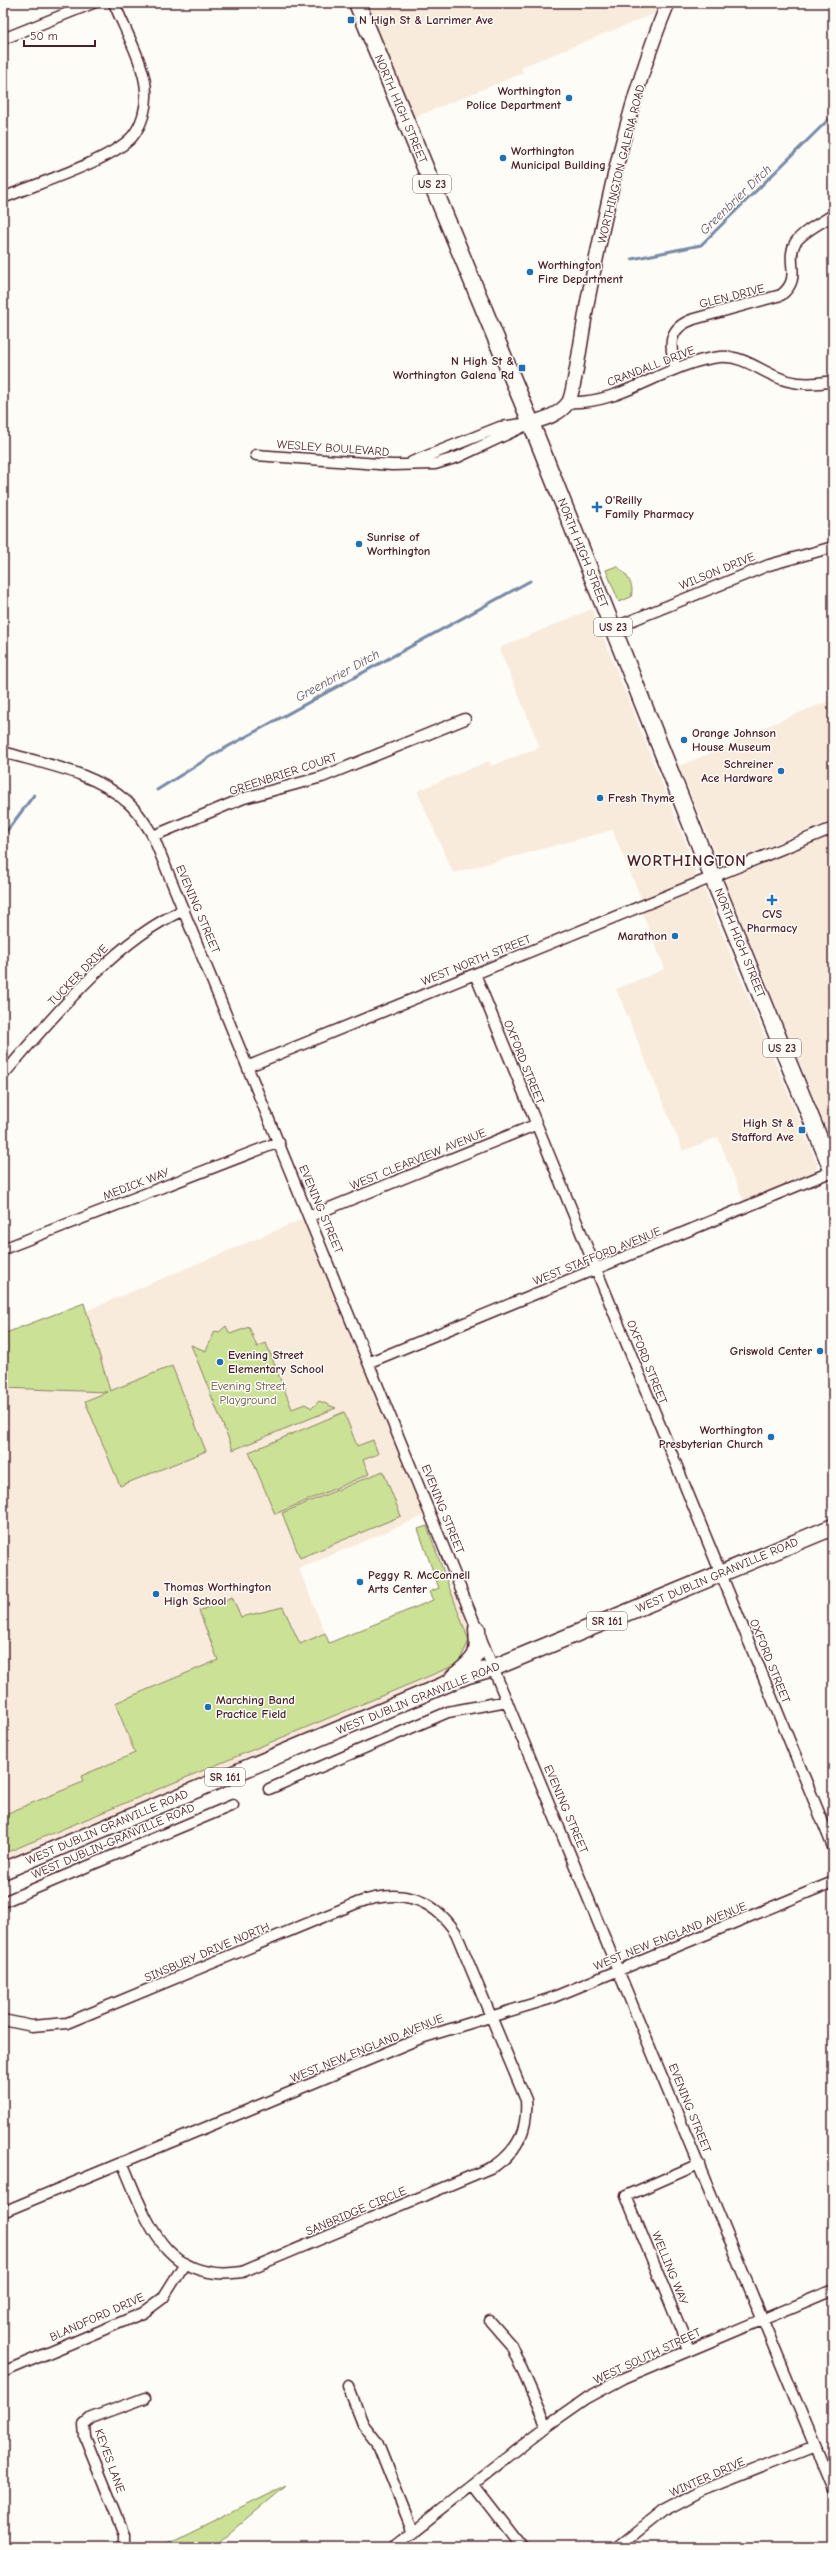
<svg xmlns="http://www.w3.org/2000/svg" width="836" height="2550" font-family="'Comic Neue',sans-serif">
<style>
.built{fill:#f9ebdc}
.green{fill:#cae196;stroke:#8a8060}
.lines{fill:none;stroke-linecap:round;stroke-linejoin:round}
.stream{stroke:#788aa5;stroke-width:3}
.minor-casing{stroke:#4a1f2b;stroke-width:13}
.tertiary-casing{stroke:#4a1f2b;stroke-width:16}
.primary-casing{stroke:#4a1f2b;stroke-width:19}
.minor{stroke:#fdfcf7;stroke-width:10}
.tertiary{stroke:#fdfcf7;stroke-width:13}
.primary{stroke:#fdfcf7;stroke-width:16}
.poi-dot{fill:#1f6fb2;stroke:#fdfcf7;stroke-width:1.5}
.labels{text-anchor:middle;stroke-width:3;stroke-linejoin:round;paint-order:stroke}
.shield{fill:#fdfcf7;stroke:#806168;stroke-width:1}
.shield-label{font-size:11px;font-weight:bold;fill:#4a1f2b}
.poi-label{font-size:12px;font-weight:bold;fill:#4a1f2b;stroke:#fdfcf7;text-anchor:start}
.street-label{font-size:12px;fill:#4a1f2b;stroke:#fdfcf7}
.park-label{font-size:12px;fill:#6a5046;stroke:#fdfcf7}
.water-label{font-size:13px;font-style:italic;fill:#615468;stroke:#fdfcf7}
.district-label{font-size:16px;font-weight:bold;letter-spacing:1px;fill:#4a1f2b;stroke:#fdfcf7}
</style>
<rect width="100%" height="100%" fill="#fdfcf7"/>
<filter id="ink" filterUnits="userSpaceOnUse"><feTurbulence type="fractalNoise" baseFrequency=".025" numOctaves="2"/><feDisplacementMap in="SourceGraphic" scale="8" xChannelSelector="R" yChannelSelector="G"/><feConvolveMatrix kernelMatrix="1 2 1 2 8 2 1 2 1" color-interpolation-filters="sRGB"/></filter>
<g filter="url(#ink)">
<path class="built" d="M357 3H668L666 9 522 67 523 73 403 122Z
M592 609 695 866 696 875 689 881 642 900 612 830 453 873 417 791 489 761 491 766 540 747 499 648Z
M833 699V820L727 863 719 862 679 766 728 746 743 736Z
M833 835V1145L726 883 730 877Z
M698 888 704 889 706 894 817 1163V1167L812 1174 744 1202 718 1137 683 1151 616 989 665 969 641 910Z
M310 1216 430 1513 299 1569 329 1643 461 1588 479 1649 446 1684 3 1870V1346Z"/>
<path class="green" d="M617 566C626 574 635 584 631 597L619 602 606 570Z
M84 1303 110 1391 172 1366 206 1451 120 1486 85 1401 107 1392 3 1388V1334Z
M226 1326 230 1334 249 1327 257 1347 266 1343 292 1409 305 1404 312 1408 319 1401 336 1408 233 1450 191 1345 206 1351 215 1331 219 1332Z
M344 1412 357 1446 373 1440 378 1454 363 1460 369 1474 275 1514 249 1452Z
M383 1471 401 1516 300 1558 282 1513Z
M427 1526 469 1641 458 1664 3 1854V1815L83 1782 81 1776 135 1753 115 1703 218 1660 199 1611 232 1597 241 1617 283 1607 300 1644 325 1633 329 1643 433 1600 429 1592 439 1588 418 1529Z
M286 2485 213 2547H160Z"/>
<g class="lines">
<path class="stream" d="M632 259 701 245 827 121 833 118
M157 790 218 752 530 581
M3 836 34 795"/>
<g class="minor-casing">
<path id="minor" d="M3 39 93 3
M3 198C35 184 110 161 132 137 142 125 147 107 146 91 145 65 124 28 114 3
M676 369C669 346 667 328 694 319L781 295C803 278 785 262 795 243 803 231 821 223 833 215
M569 402C623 405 667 362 720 357 746 355 764 375 788 381 803 385 817 384 833 381
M256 455 392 465 435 464 458 457 531 423
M412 462 500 427 523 424
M613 628 769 565 833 547
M3 752C44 764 95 772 127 802 138 811 146 824 153 836L493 1668 833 2490
M153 836 244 798 322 777 465 719
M475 974 833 1847
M249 1066 833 828
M3 1075C51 1019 117 938 184 910
M310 1216 535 1125
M3 1249 279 1142
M370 1362 833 1171
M269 1789 448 1712 507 1701
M3 1902 233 1805
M3 2020 32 2026 67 2023 357 1903C398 1889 431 1895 456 1933L526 2100C528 2129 519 2149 495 2166L242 2272C164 2284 147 2220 122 2162
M3 2212 421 2038 549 1999 833 1882
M490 2321 511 2345 547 2426
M689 2349 626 2196 699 2164
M3 2372 143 2313 163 2298 185 2263
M348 2386 363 2424 377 2442 413 2532
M474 2485 522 2547
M124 2547V2534L85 2437 84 2424 91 2418 145 2398
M393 2547 547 2426 587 2398 624 2378 833 2290
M618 2547 663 2511 699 2492 815 2446"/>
</g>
<g class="tertiary-casing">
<path id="tertiary" d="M531 423C544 419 559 415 568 403 574 395 585 314 588 299 608 199 629 97 668 3"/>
</g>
<g class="primary-casing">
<path id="primary" d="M357 3 531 423 697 839 833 1172
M453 1678C475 1658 480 1659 477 1629
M3 1871 468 1675 493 1668 833 1527"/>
</g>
<use href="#minor" class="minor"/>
<use href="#tertiary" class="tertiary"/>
<use href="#primary" class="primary"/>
</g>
</g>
<g class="poi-dot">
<rect x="347" y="16" width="8" height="8" rx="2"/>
<circle cx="569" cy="98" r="4"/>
<circle cx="503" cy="158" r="4"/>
<circle cx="530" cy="272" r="4"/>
<rect x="518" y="364" width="8" height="8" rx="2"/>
<path d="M595 501h4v4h4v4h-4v4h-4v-4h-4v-4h4z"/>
<circle cx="359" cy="544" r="4"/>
<circle cx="684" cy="740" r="4"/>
<circle cx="781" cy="771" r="4"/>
<circle cx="600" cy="798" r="4"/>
<path d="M770 894h4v4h4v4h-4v4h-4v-4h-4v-4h4z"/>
<circle cx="675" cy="936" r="4"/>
<rect x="798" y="1126" width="8" height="8" rx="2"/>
<circle cx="820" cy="1351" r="4"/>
<circle cx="220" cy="1362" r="4"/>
<circle cx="771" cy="1437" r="4"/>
<circle cx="360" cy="1582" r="4"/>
<circle cx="156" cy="1594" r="4"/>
<circle cx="208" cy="1707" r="4"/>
</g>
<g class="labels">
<g class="shield">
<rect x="413" y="175" width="38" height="18" rx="3"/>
<rect x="594" y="618" width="38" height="18" rx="3"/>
<rect x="763" y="1039" width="38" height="18" rx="3"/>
<rect x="587" y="1612" width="40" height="18" rx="3"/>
<rect x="205" y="1768" width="40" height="18" rx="3"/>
</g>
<g class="shield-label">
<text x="432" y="188">US 23</text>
<text x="613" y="631">US 23</text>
<text x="782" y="1052">US 23</text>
<text x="607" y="1625">SR 161</text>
<text x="225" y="1781">SR 161</text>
</g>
<g class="poi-label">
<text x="359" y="24">N High St &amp; Larrimer Ave</text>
<text x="561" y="95" text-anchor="end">Worthington<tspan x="561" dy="14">Police Department</tspan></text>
<text x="511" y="155">Worthington<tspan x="511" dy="14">Municipal Building</tspan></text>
<text x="538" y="269">Worthington<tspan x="538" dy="14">Fire Department</tspan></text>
<text x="514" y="365" text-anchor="end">N High St &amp;<tspan x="514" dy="14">Worthington Galena Rd</tspan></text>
<text x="605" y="504">O'Reilly<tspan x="605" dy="14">Family Pharmacy</tspan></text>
<text x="367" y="541">Sunrise of<tspan x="367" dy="14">Worthington</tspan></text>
<text x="692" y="737">Orange Johnson<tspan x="692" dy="14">House Museum</tspan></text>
<text x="773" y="768" text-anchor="end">Schreiner<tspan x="773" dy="14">Ace Hardware</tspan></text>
<text x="608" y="802">Fresh Thyme</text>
<text x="772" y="918" text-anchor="middle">CVS<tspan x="772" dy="14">Pharmacy</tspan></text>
<text x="667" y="940" text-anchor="end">Marathon</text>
<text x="794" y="1127" text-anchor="end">High St &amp;<tspan x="794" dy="14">Stafford Ave</tspan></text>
<text x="812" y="1355" text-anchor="end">Griswold Center</text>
<text x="228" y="1359">Evening Street<tspan x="228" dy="14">Elementary School</tspan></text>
<text x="763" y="1434" text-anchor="end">Worthington<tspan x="763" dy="14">Presbyterian Church</tspan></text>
<text x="368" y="1579">Peggy R. McConnell<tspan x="368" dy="14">Arts Center</tspan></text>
<text x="164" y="1591">Thomas Worthington<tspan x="164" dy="14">High School</tspan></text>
<text x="216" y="1704">Marching Band<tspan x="216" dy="14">Practice Field</tspan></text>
</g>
<g class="street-label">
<text transform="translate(401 109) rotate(67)" y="4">NORTH HIGH STREET</text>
<text transform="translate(621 164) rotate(-76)" y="4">WORTHINGTON GALENA ROAD</text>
<text transform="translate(732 296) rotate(-14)" y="4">GLEN DRIVE</text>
<text transform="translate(651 366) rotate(-21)" y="4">CRANDALL DRIVE</text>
<text transform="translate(333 448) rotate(4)" y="4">WESLEY BOULEVARD</text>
<text transform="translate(583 553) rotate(68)" y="4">NORTH HIGH STREET</text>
<text transform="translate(717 571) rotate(-22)" y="4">WILSON DRIVE</text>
<text transform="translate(283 774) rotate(-18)" y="4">GREENBRIER COURT</text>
<text transform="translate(198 909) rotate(67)" y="4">EVENING STREET</text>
<text transform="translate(740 943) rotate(68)" y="4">NORTH HIGH STREET</text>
<text transform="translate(476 960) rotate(-22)" y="4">WEST NORTH STREET</text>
<text transform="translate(78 975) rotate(-46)" y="4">TUCKER DRIVE</text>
<text transform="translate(524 1062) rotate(68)" y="4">OXFORD STREET</text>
<text transform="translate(418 1159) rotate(-22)" y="4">WEST CLEARVIEW AVENUE</text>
<text transform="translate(136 1184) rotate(-21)" y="4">MEDICK WAY</text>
<text transform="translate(321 1209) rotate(67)" y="4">EVENING STREET</text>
<text transform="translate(597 1256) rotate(-22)" y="4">WEST STAFFORD AVENUE</text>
<text transform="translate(647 1362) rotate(68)" y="4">OXFORD STREET</text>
<text transform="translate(443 1509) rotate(68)" y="4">EVENING STREET</text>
<text transform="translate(717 1575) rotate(-23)" y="4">WEST DUBLIN GRANVILLE ROAD</text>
<text transform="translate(770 1661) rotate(68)" y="4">OXFORD STREET</text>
<text transform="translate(418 1698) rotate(-22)" y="4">WEST DUBLIN GRANVILLE ROAD</text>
<text transform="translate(566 1809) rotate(67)" y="4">EVENING STREET</text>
<text transform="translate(107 1827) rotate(-23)" y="4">WEST DUBLIN GRANVILLE ROAD</text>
<text transform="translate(113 1841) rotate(-23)" y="4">WEST DUBLIN-GRANVILLE ROAD</text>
<text transform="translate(670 1936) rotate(-22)" y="4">WEST NEW ENGLAND AVENUE</text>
<text transform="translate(207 1952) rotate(-23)" y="4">SINSBURY DRIVE NORTH</text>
<text transform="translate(367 2048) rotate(-22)" y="4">WEST NEW ENGLAND AVENUE</text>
<text transform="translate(690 2108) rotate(68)" y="4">EVENING STREET</text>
<text transform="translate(356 2211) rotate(-23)" y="4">SANBRIDGE CIRCLE</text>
<text transform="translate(670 2268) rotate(68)" y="4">WELLING WAY</text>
<text transform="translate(97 2317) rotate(-24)" y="4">BLANDFORD DRIVE</text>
<text transform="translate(647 2356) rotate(-25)" y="4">WEST SOUTH STREET</text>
<text transform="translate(110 2461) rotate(70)" y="4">KEYES LANE</text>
<text transform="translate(707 2477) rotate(-24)" y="4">WINTER DRIVE</text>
</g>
<g class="park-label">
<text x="248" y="1390">Evening Street<tspan x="248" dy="14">Playground</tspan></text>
</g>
<g class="water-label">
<text transform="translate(735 199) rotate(-44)" y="5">Greenbrier Ditch</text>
<text transform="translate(337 675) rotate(-29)" y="5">Greenbrier Ditch</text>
</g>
<g class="district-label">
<text x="687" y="866">WORTHINGTON</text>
</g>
</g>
<rect width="836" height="2550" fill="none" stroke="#fdfcf7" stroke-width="16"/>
<rect x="8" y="8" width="820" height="2534" fill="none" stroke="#4a1f2b" stroke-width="1.5" filter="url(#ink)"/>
<path d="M24 40v6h71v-6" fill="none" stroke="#4a1f2b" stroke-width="2"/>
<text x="30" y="40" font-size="12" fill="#4a1f2b" stroke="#fdfcf7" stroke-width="3" paint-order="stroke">50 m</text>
</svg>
